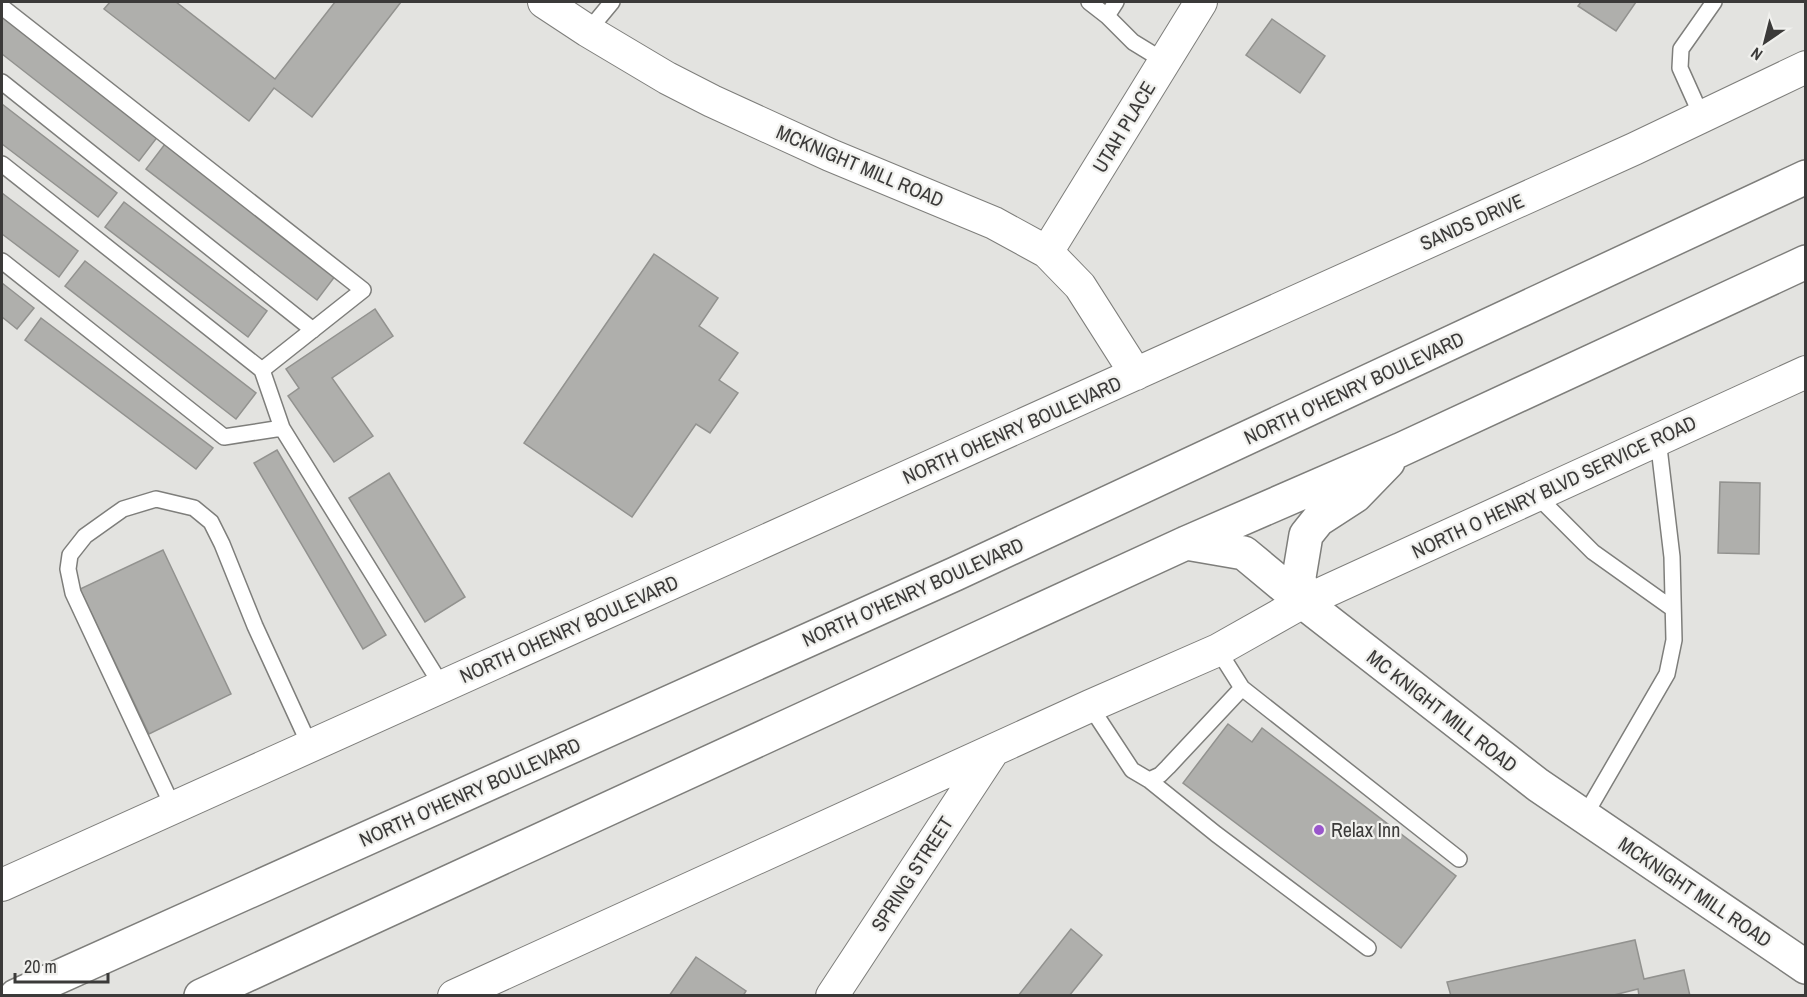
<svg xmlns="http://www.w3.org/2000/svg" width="1807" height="997" font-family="'Archivo Narrow',sans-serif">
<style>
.building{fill:#afafac;stroke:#92928f;stroke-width:1.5}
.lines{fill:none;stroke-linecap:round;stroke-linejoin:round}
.service-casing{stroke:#7e7e7b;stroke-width:18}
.minor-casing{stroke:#7e7e7b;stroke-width:34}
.tertiary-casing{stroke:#7e7e7b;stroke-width:36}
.motorway-casing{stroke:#7e7e7b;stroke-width:36}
.service{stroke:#fff;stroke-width:15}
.minor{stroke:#fff;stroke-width:32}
.tertiary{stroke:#fff;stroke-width:33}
.motorway{stroke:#fff;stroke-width:33}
.poi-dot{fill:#9956cc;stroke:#f0f0ed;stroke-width:2}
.labels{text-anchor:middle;stroke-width:4.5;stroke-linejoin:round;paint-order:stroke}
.street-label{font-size:20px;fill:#3b3a39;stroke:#f0f0ed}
.poi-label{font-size:20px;fill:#3b3a39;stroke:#f0f0ed;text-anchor:start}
</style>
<rect width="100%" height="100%" fill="#e3e3e0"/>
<path class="building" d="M110 2H176L275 79 335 2H401L312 117 274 88 249 121 104 9Z
M1581 2H1636L1616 31 1578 6Z
M2 12 159 135 139 161 2 54Z
M1272 19 1325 56 1300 93 1246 55Z
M2 104 117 193 98 217 2 144Z
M165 144 336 275 317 300 146 169Z
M2 193 78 251 59 277 2 234Z
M124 202 267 311 248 337 105 227Z
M654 254 718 298 699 326 738 353 719 380 738 393 710 433 696 424 632 517 524 443Z
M85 261 256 393 236 419 65 286Z
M2 283 34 308 17 329 2 317Z
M375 309 393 336 332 378 373 436 334 462 288 396 299 388 286 369Z
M41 318 213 448 196 469 25 340Z
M277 450 386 635 363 649 254 463Z
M389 473 465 597 425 622 349 498Z
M1720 482 1760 483 1759 554 1718 553Z
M163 550 231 694 149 734 80 589Z
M1228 724 1252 742 1262 728 1456 876 1401 948 1183 783Z
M1071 929 1102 955 1069 996H1018Z
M1635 940 1644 979 1684 970 1690 996H1639L1638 989 1610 996H1451L1447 982Z
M696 957 746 991 743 996H669Z"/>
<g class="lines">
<g class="service-casing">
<path id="service" d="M1089 2 1107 16 1116 2
M2 7 363 290 262 370
M1107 16 1133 42 1164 61
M588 31 612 2
M2 82 313 330
M1702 117 1680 68 1681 49 1714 2
M2 164 262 370 282 428 442 686
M2 261 224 437 282 428
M1536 495 1593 552 1673 609
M1218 650 1242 688 1459 859
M1090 706 1132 770 1149 780 1160 775 1168 767 1242 688
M1149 780 1216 834 1368 948
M173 807 73 593 68 569 70 555 85 536 123 509 156 499 194 508 211 522 222 544 255 626 310 746
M1584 817 1667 674 1674 640 1672 557 1658 439"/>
</g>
<g class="minor-casing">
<path id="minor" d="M544 2 588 31 667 78 712 101 830 155 994 223 1047 252 1080 286 1136 374
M1047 252 1201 2
M2 885 1634 149 1806 67
M454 996 1090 706 1218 650 1303 602 1806 372
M832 996 993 751"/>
</g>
<g class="tertiary-casing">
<path id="tertiary" d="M1303 602 1538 785 1806 967"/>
</g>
<g class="motorway-casing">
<path id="motorway" d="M1186 543 1244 553 1303 602
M1303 602 1299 577 1306 535 1318 520 1355 496 1388 462
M16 996 955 574 1806 177
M201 996 1186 543 1400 450 1806 262"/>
</g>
<use href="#service" class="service"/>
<use href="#minor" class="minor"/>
<use href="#tertiary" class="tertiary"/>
<use href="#motorway" class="motorway"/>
</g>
<circle class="poi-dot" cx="1319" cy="830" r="6"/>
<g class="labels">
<g class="street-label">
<text transform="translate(1124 127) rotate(-59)" y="7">UTAH PLACE</text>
<text transform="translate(860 166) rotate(23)" y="7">MCKNIGHT MILL ROAD</text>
<text transform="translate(1472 222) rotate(-24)" y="7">SANDS DRIVE</text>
<text transform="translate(1354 388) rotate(-25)" y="7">NORTH O'HENRY BOULEVARD</text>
<text transform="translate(1012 430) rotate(-24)" y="7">NORTH OHENRY BOULEVARD</text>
<text transform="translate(1554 487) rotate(-25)" y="7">NORTH O HENRY BLVD SERVICE ROAD</text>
<text transform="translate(913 592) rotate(-24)" y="7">NORTH O'HENRY BOULEVARD</text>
<text transform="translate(569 629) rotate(-24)" y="7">NORTH OHENRY BOULEVARD</text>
<text transform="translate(1442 711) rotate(38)" y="7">MC KNIGHT MILL ROAD</text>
<text transform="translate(470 792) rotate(-24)" y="7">NORTH O'HENRY BOULEVARD</text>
<text transform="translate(912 874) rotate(-57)" y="7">SPRING STREET</text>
<text transform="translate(1695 892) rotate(34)" y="7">MCKNIGHT MILL ROAD</text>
</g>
<g class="poi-label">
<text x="1331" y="837">Relax Inn</text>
</g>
</g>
<rect width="1807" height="997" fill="none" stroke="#3b3a39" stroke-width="6"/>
<g transform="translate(1765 42) rotate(215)" stroke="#f0f0ed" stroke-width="4.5" paint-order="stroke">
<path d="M0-4.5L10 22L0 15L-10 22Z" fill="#3b3a39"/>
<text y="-9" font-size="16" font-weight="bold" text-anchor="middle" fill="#3b3a39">N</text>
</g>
<path d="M15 973v9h93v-9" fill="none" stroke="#3b3a39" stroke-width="3"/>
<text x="24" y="973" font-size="18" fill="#3b3a39" stroke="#f0f0ed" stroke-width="4.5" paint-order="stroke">20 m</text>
</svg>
